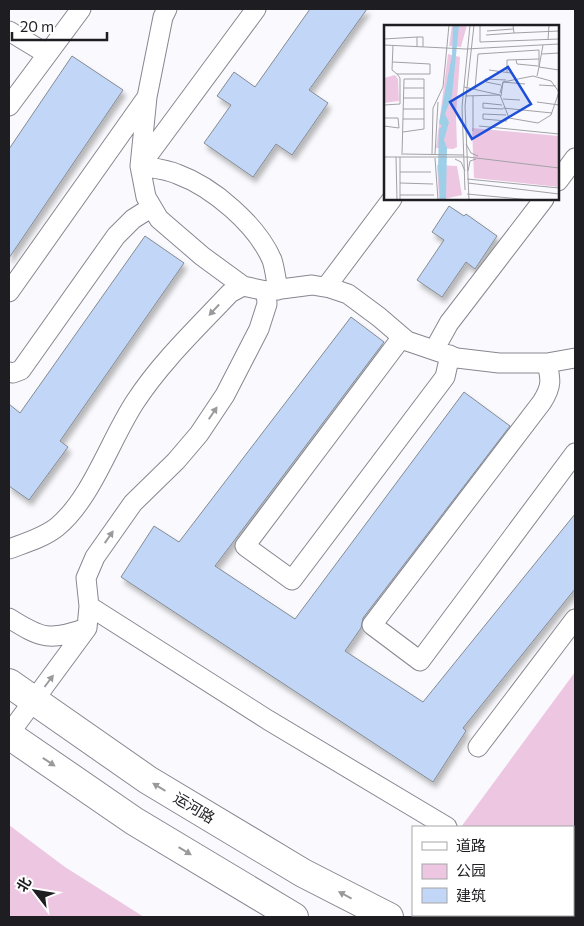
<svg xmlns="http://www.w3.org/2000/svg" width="584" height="926" font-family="Commissioner,'Noto Sans SC',sans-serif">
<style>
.park{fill:#edc7e2}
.building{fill:#c2d7f7;stroke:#858b93;filter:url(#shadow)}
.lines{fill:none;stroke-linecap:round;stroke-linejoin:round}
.lane-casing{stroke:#868790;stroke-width:21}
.secondary-casing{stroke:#868790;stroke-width:30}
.lane{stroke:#fff;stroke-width:19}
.secondary{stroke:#fff;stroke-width:28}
.oneway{fill:#9a9a9c}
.labels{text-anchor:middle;stroke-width:5;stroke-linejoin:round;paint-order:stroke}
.street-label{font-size:15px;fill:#1e1e22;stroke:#fff}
.inset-road{fill:none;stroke:#a2a2a6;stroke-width:1}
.view{fill:#1d4ed8;fill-opacity:0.15;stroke:#1d4ed8;stroke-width:2.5}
.inset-edge{fill:none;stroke:#1e1e22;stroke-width:2.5}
</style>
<defs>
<filter id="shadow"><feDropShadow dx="3" dy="5.5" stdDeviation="2.5" flood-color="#0004"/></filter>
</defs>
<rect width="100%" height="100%" fill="#fafafe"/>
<path class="park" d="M575 672V917H563L559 915H573V827H461Z
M9 825 65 867 144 917H9Z"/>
<path class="building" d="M310 9H367L309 90 328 103 292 155 276 144 253 177 204 143 231 105 217 96 234 72 255 87Z
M72 56 123 90 9 258V149Z
M449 206 464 216 466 214 497 236 475 269 466 262 442 297 417 280 444 240 432 232Z
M145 236 184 263 60 441 68 447 29 500 9 486V404L20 413Z
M351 317 384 342 215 566 295 619 464 392 510 426 363 618 361 628 345 651 423 702 575 514V589L463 728 466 731 433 782 121 577 154 526 179 542Z"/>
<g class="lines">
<g class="lane-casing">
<path id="lane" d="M167 9 163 17 147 97 140 166 146 197 159 219 202 256 243 286
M256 9 140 166C152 168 166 169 177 174 213 187 257 225 272 260 275 269 276 280 278 290
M9 31 47 54
M9 106 81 9
M558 181 575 158
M326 287 392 199
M266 291 312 285 330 288 348 294 379 317 407 341 457 358 499 363H547L575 358
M9 292 147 97
M402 337 245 546 292 580 445 377 450 355
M434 350 449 323 544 199
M547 363C551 380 552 386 542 402L372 625 420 661 575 453
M9 372 13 373 21 370 116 236 133 219 152 207
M9 549C25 543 43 538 57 527 92 498 110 440 135 402 161 362 197 328 230 293L243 286 266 291 267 304 259 329 225 395 199 434 176 461 133 503 95 557 86 578 89 606 87 628 9 734
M89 606 268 720 447 827
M9 618C42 639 50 641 87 628
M478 747 575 619"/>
</g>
<g class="secondary-casing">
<path id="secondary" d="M9 683 148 780 303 873 389 917
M9 735 134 821 294 917"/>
</g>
<use href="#lane" class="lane"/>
<use href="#secondary" class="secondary"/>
</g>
<defs><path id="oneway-solid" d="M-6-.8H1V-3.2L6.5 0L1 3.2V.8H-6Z" transform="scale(1.25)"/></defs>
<g class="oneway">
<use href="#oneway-solid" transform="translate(214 310) rotate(133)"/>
<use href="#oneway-solid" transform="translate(213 413) rotate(-56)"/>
<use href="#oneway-solid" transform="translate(109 537) rotate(-55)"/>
<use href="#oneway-solid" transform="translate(49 681) rotate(-53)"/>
<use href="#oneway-solid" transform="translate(49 762) rotate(34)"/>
<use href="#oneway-solid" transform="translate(159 787) rotate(-149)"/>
<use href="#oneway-solid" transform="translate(185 851) rotate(31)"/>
<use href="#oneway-solid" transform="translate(345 895) rotate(-152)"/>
</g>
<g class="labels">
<g class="street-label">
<text transform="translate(194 808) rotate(31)" y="5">运河路</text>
</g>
</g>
<g transform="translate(384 25)">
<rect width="175" height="175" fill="#fafafe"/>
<path d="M68 0H83L77 22 65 21ZM64 29 76 32 72 90 73 122 69 124 52 123ZM88 103 175 111V162L90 153ZM53 140 73 141 78 170 55 175Z" fill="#edc7e2"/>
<path d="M11 50 14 54 15 76 0 78V53Z" fill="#edc7e2"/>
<path d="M69 0H75L68 71 61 89 65 97 60 115 63 123 62 175H56L54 143 55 104 58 101 55 98 68 30Z" fill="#9ecfe9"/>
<path class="inset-road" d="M96 0V17L175 14M129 0 130 8 175 6M103 6 129 4M102 10 130 8M0 14 33 12M164 15 165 0M0 20 82 24 175 19M33 22V12H39V22M155 25V42L159 20M158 29 175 28M132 35 133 39 154 41M9 37 46 39V49H13L8 45 9 20M105 45 127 48 132 53M123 47V35L155 34M153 51 155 42 175 45M117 60 102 57 101 54 122 55M155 60 172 61M80 62 116 70 81 71M20 63H40M91 64 94 29 155 25M116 68 119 57 149 51 167 56 175 67 167 90 154 98 125 93 116 70M117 71 119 57 141 59M19 73H40M119 74 136 75M153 77 175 80M0 80 16 79V53L13 49M118 80 99 78V83L119 84M119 83 168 88M19 84H40M122 90 99 89V94L123 96M0 93H14L15 103 0 101M19 94H40M95 101 175 109M89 106V71M82 119 87 128 94 131M19 129 80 130M48 129 49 83 59 62 65 0M51 129 54 77M18 130 20 54H40V104L19 107M0 132H84L175 143M12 132 13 175M16 132V175M51 133 54 175M71 134 77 137 81 146M84 146 86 136 92 134M16 147H47M83 154 175 163M16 158 49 159M84 158 175 169M81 165 78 82 86 0M83 169 147 175M16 170H50M85 175 81 81 90 0"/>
<path class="view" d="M124 42 147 79 88 114 66 77Z"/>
<rect width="175" height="175" class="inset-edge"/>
</g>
<rect width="584" height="926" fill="none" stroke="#1e1e22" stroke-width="20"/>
<rect x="412" y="826" width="162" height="90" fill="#ffffff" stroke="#a5a5a7"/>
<rect x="422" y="842" width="25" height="8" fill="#ffffff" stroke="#a5a5a7"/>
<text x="456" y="851" font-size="15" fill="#1e1e22">道路</text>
<rect x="422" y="864" width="25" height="15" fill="#edc7e2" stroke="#a5a5a7"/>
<text x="456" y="876" font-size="15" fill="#1e1e22">公园</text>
<rect x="422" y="888" width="25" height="15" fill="#c2d7f7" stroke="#a5a5a7"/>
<text x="456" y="901" font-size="15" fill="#1e1e22">建筑</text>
<g transform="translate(35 891) rotate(301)" stroke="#ffffff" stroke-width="4" paint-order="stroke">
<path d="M0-4L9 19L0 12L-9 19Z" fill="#1e1e22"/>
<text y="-8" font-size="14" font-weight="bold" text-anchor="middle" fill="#1e1e22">北</text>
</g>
<path d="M12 32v8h95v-8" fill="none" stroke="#1e1e22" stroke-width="2.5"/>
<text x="20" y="32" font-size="15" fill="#1e1e22" stroke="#ffffff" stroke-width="4" paint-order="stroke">20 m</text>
</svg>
